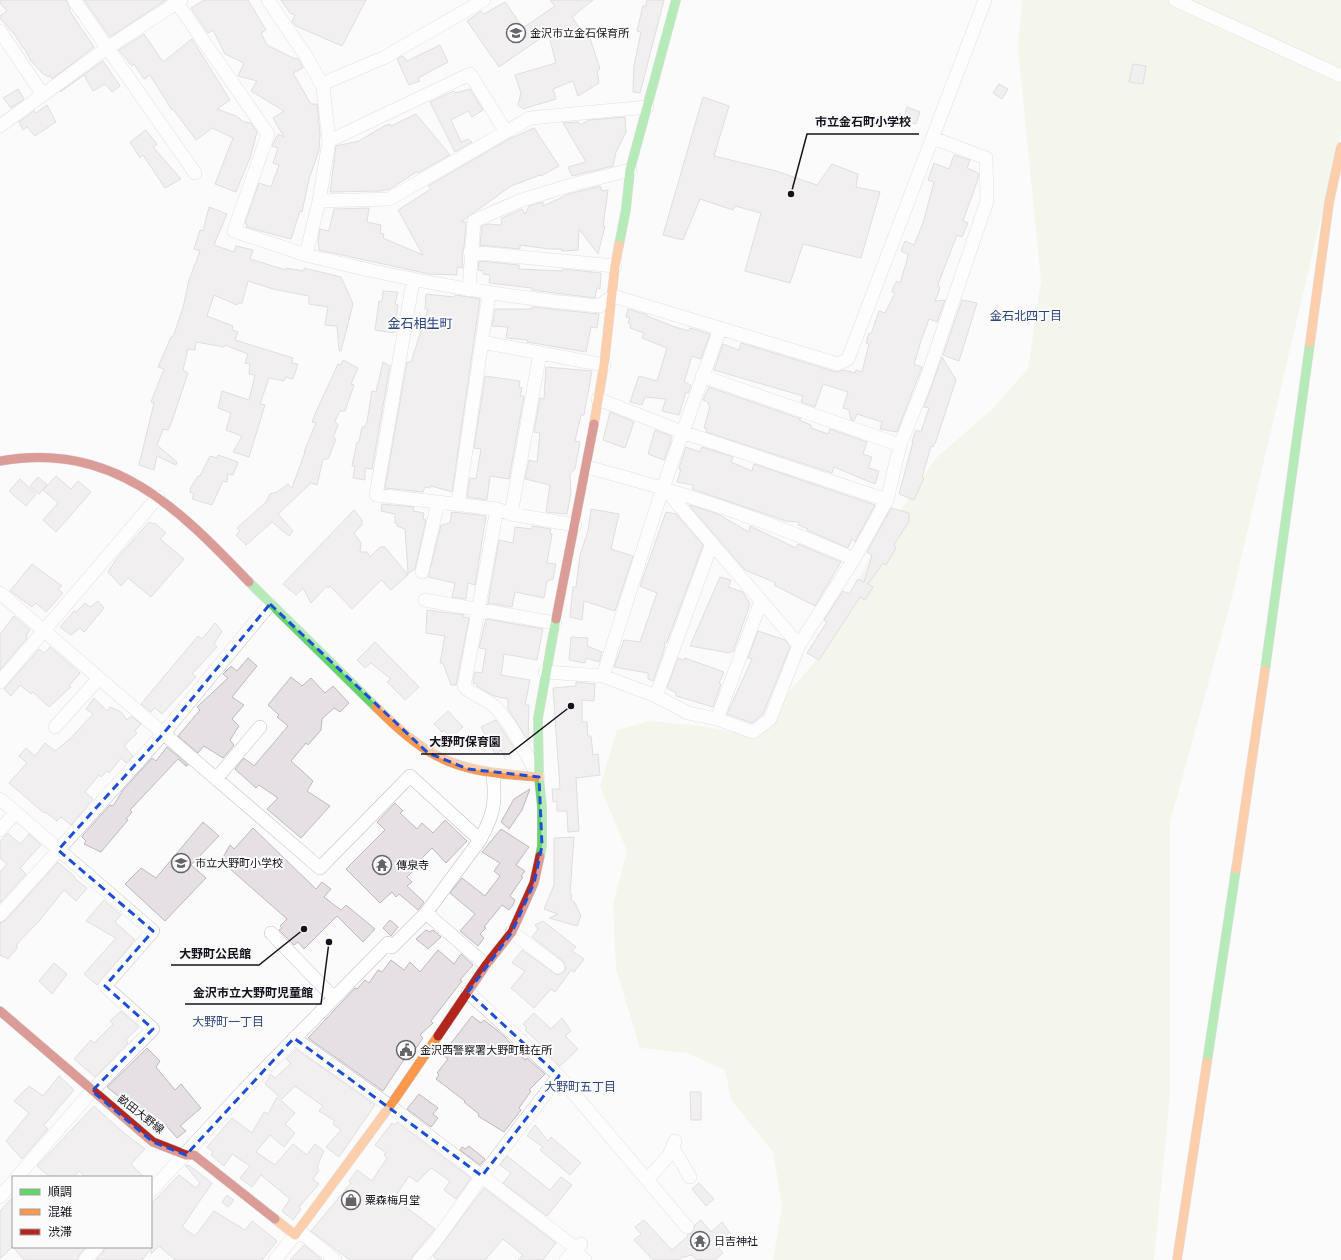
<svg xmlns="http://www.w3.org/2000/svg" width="1341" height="1260" font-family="Roboto,'Noto Sans JP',sans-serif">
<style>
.green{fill:#ebefd9}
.building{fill:#e6e0e4;stroke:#beb9bd}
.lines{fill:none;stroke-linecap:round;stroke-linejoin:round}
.street-casing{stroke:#c1bfc5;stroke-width:14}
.fast-casing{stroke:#c1bfc5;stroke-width:10}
.slow-casing{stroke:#c1bfc5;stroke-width:10}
.jam-casing{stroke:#c1bfc5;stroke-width:10}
.street{stroke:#fefefe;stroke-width:13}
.fast{stroke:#63d668;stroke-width:9}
.slow{stroke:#ff974d;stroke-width:9}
.jam{stroke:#b3261e;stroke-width:9}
.marked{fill:none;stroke:#1d4ed8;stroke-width:3;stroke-dasharray:8 5;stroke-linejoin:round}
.labels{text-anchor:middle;stroke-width:4;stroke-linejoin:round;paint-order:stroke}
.poi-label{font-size:11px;fill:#16121d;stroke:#fbfbfb;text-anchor:start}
.street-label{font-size:11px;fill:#16121d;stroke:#fbfbfb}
.neighbourhood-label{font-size:12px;fill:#2a447c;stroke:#fbfbfb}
.quarter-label{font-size:13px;fill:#2a447c;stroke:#fbfbfb}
.leader{fill:none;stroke:#16121d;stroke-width:1.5}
.callout-dot{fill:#16121d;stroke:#fbfbfb;stroke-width:1.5}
.callout-label{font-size:12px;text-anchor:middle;font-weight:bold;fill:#16121d;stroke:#fbfbfb;stroke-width:4;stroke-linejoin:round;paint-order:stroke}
</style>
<rect width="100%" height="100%" fill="#fbfbfb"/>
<path class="green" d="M1022 0H1341V132L1231 601 1170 822V1095L1154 1260H773L782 1206 773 1152 731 1099 725 1070 687 1053 640 1048 616 969 613 904 627 851 600 786 617 730 650 721 700 726 745 734 769 715 824 651 872 553 935 459 992 409 1028 369 1041 281 1018 48Z"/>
<path class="building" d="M0 0H66L70 9 69 10 94 47 52 79 50 76 48 77 42 73 31 61 24 48H23L14 34 0 18V16L7 11 0 3Z
M84 0H166L110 37Z
M204 0H248L266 30 261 33 267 45 295 59 297 58 299 60 303 68 293 73 311 104H317L320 134 319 150 309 179 302 212 300 211 291 239 246 227 247 224 245 223 259 183 271 187 279 165 273 163 278 148 272 146 278 134 284 137 273 118 284 111 251 91 257 81 238 76 244 63 225 54 213 30 208 33 191 8Z
M281 0H366L342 46 296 26 292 21 295 15 290 13Z
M550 0H593L572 17 583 33 588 32 600 69 597 71 599 83 578 96 573 81 553 89 556 99 523 109 518 105 521 93 515 75 556 63 548 33 499 67 467 21 481 11 484 14 505 2 523 28 555 6Z
M647 0H664L640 93 633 92 634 66 641 32 637 31 643 6H646Z
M144 34 163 62 192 39 230 100 217 109 236 116 244 122 251 123 257 132 250 158 236 192 215 184 233 138 212 128 196 140 173 109 172 110 150 75 144 79 134 64 132 66 119 50Z
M440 45 448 62 418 78 420 81 409 85 397 59 403 56 407 61Z
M103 61 120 86 112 92 105 84 93 91 84 75 60 92Z
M1133 64 1146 66 1143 84 1129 82Z
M999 84 1008 89 1002 99 993 93Z
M18 89 24 99 11 108 3 98Z
M470 89 483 110 472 117 468 111 451 120 461 142 468 139 472 142 455 152 430 102 454 91 455 93Z
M703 97 729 106 714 156 776 171 817 185 832 164 858 174 856 187 880 192 861 258 803 244 790 283 745 271 761 213 735 206 733 210 700 199 683 240 663 235Z
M47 105 56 122 35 136 27 127 23 130 19 122 34 111 36 113Z
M907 107 920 112 916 124 903 120Z
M416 114 450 155 418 173 416 172 390 189 381 191 330 192 336 146 359 141 384 126 390 124 391 126Z
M625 117 626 132 616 152 613 166 572 176 568 167 586 162 563 123 578 122 580 125 589 120Z
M534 128 559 166 541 176 540 175 511 186 461 222H466L464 247 462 252 463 268 457 267V275L429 274 319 250 318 241 320 229 329 231 334 209 369 208 367 222 381 225 380 233 384 234 383 238 423 255 398 210 431 189 428 186 509 139Z
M146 130 157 144 153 147 181 179 165 188 143 155 140 158 130 142Z
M954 155 970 160 967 168 978 173V179L963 221 968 223 962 237 957 235 938 284 940 288 935 301 945 300 937 322 929 319 921 341 914 364 922 367 897 432 880 429 882 422 857 414 854 421 851 420 849 410 843 408 848 392 823 384 815 407 801 402 803 396 714 370 723 344 739 350 741 343 836 372 844 370 855 373 856 370 862 372 869 344 866 343 869 333 871 334 879 311 885 313 895 293 892 292 894 286 897 281 900 283 907 260 908 254 901 251 905 241 914 245 923 223 934 182 928 180 934 163 949 169Z
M600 186 602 191 608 190 603 226H605L598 254 579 229 578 250 562 251V249H549L520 245V249L480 245 482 226 488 224 501 225 502 218 522 209 525 214 529 206 543 202V206L569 194Z
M209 207 227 214 214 245 234 252 236 246 253 250 250 259 286 270V268L304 271V268L341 277 353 304 341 351H339L337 326 325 325 328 307 309 304V296L273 289 248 281 242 303H238L237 305 214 295 207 316 233 326 232 330 238 332 235 340 293 358 292 363 298 364 293 379 286 377 284 381 269 378 260 404 265 405 249 457 233 452 242 436 226 430 231 413 218 408 222 391 249 400 255 375 249 374 250 364 245 363 248 354 225 345 224 347 196 342 195 350 188 349 183 370 188 373 172 421 168 430 163 429 157 445 177 462 176 465 157 456 154 470 139 465 154 403 151 402 164 369 158 367 171 337H173L183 308 189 280 200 251 194 249 200 230 203 231Z
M479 261 519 265V269L562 271V269L601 273 600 289 597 288 595 298 532 290V288L489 283 490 275 483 274V271L478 270Z
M383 291 398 292 395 304 398 305 394 333 375 330 379 301 382 302Z
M426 294 454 297 456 295 480 299 452 492 431 486 430 488 425 487 423 492 385 488 407 362H411L428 309H425Z
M962 300 977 303 959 361 943 355Z
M532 307 599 314 597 328 591 327 586 352 527 342 528 340 506 338 508 327 492 326 495 309H532Z
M628 309 647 315V316L675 327 689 331 690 328 710 334 701 359 692 356 684 382 691 385 688 393 686 392 679 415 662 411 666 399 645 397 642 405 630 402 639 376 657 381 667 348 642 338 644 333 630 328 631 325 628 323 630 318 626 317Z
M942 357 956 380 936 441 933 447 931 446 922 478H924L914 500 899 494 913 442H912L916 430 921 432 929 408 924 407Z
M343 360 358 368 351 384 354 385 345 411H340L335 421 338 425 333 438 336 439 328 459H323L317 485 311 483 278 514 293 531 289 536 272 522 246 545 236 535 240 531 237 528 266 502 270 494 277 492 288 484 292 488 305 452H304L316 423 312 422 316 412 338 364 341 365Z
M383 362 390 366 372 469 365 468V480L353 478 355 466H352L357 442H359L362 427H365L367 422 372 391 376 392Z
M546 367 592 371 584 415H581L575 441 580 442 575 469 570 474 571 493 567 514 546 512 550 485 525 479 529 460 537 462 540 433 534 432 540 398 544 399Z
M485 376 520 381 519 387 522 388 520 396H524L509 479 490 476 487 500 467 497 470 478 476 479 481 449 474 448Z
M709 387 801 419 799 420 811 425V428L828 434 830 429 867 442 863 454 872 457 868 468 879 471 875 484 834 467 832 473 706 432 707 429 704 428 710 406 708 405 709 403 703 400Z
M610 412 634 422 625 448 603 440Z
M655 430 671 436V441L664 460 648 454Z
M686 447 700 452 702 447 733 457 731 462 752 471 754 464 875 505 855 542 852 539 848 548 807 530 808 529 798 525 799 522 786 521 692 489 693 485 677 482 681 469H679L680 465Z
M218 455 238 462 233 475 228 474 227 482 223 481 212 505 192 499 194 494 190 492 191 487 198 476H200L210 456 217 458Z
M56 476 71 489 78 481 91 492 56 532 43 520 58 503 43 490Z
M38 477 47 485 39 494 30 486Z
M20 479 36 494 26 506 9 491Z
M382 504 414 507 413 511 424 513 423 519 426 520 415 569 408 574 405 529 397 526V523H395V514L381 511Z
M689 505 718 514 749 532 750 526 796 548 798 544 841 562 815 606 774 585 776 583 745 570Z
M891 508 909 513V521L894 545 896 548 886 565 883 563 868 584 873 587 865 600 860 597 819 660 807 653 827 622 824 620 843 591 849 594 858 579 864 582 872 556 867 552Z
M591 509 619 514 611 549 633 556 615 611 584 601 582 620 570 617 573 587H576L580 555 588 531Z
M354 510 362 520V525L354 533 361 543 360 552H367L370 557 380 547H385L408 575 391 590 381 580 352 609 330 586 328 588 327 586 311 603 303 588 296 595 283 584Z
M452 512 486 516 475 585 468 583 466 599 452 597 455 583 428 577 441 525 450 523Z
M666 512 676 514 703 545 667 642H665L664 650 653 681 648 679V673L614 667 624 640 640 642 657 593 640 586Z
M149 522 153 524 155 523 166 533 160 539 184 559 151 597 128 578 121 586 108 572 117 558Z
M532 526 551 529 550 533 552 534 547 563 556 564 553 579 547 581 544 598 515 592 512 607 488 603 499 540 513 543 515 527 532 529Z
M32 564 62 586 58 589 63 593 46 612 36 603 32 607 10 591Z
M720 577 731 580 728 587 743 592 750 604 733 652 731 651 730 653 690 646Z
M98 601 104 608 84 632 80 628 71 635 60 627 74 611 76 612 85 603 90 607Z
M427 610 464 615 463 617 469 618 456 685H451L443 663H440L445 636 426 633Z
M14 616 30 630 26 636 27 638 0 670V634Z
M486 619 543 629 537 660 504 654 501 675 530 680 525 705H529L528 740 508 709V699L494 696 477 686V684L473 683 475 672 482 673 486 649 479 648Z
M215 623 222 631 214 644 217 647 192 674 196 677 162 714 155 708 151 712 141 704 198 636 202 639Z
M758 631 785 640 790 647 763 714 752 723 727 714 752 659 748 658Z
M571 637 588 638 587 646 602 652 599 662 586 658 585 663 569 660Z
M375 642 419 687 405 700 387 682 391 679 371 663 365 668 357 660Z
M50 647 80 673 69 686 71 687 49 707 33 692 31 694 20 685 11 696 4 689 39 649 44 653Z
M248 658 257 666 232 697 244 705 232 719 239 726 230 740 234 745 223 758 204 746 198 753 178 736 200 710 197 707 228 678 223 674 231 666 237 671Z
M678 658 684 660 685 658 724 672 719 683 721 684 713 707 676 696V693L667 688Z
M291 677 302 686 311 678 325 693 333 686 349 703 340 712 334 708 322 719 321 730 308 745 306 743 291 761 313 781 307 791 330 806 301 838 267 809 278 798 259 785 256 788 235 769 244 758 254 766 288 726 277 717 279 715 268 705Z
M576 682 595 684 594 701 582 700V722H587L588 736H591L593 755 598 754 600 775 576 778 579 831 568 832 567 811H557V801L553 802 552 789H560L553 688 576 686Z
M94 698 107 711 110 707 115 709 121 712 127 720 131 716 141 724 135 731 137 733 124 746 133 756 126 763 121 758 109 773 107 771 101 777 99 775 85 792 93 799 71 825 61 817 57 821 45 812 44 813 9 783 27 763 19 756 26 748 35 756 45 743 55 751 71 738 93 714 86 709Z
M448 711 463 727 451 738 444 730 442 732 434 724Z
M496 720 514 748 513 752 504 756 501 750 496 755 481 727Z
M167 747 188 765 186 766 178 759 130 810 132 812 126 819 128 820 101 852 84 844 86 841 82 837 83 835 110 805 113 806 123 790 152 758 156 761Z
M530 789 522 810 509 829 501 822 514 799Z
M395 803 403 811 400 813 417 829 422 823 433 833 445 820 467 841 446 863 432 848 416 864 418 866 407 877 412 882 407 886 424 902 418 910 399 894 396 897 392 892 380 903 346 869 385 830 377 822Z
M203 822 219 836 191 865 206 878 165 921 125 884 141 868 156 878Z
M253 828 316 889 322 882 331 889 324 897 341 910 346 905 375 929 363 942 337 916 304 949 298 942 294 945 279 930 282 928 280 926 287 919 221 861 230 845 234 849Z
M501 829 529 847 516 865 525 871 521 876 523 877 510 896 515 900 513 905 509 910 502 905 484 927 486 928 480 934 484 938 478 946 460 931 475 914 450 893 462 878 485 896 500 876 494 871 500 863 482 852Z
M8 833 20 844 29 834 41 845 20 868 26 874 0 903V872L7 864 0 858V841Z
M574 837 570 894 572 895 571 900 575 903 581 916 577 926 549 918 558 914 544 909 554 885V838Z
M58 862 75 877 74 878 87 888 76 901 64 890 40 920 16 945 18 947 8 959 0 955V923L6 920Z
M104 900 121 915 115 922 135 940 97 985 84 974 116 938 86 921Z
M390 920 398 927 391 936 383 928Z
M543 921 576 947 572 951 584 959 574 972 571 970 555 992 551 989 534 1008 511 988 525 971 512 963 522 950 557 975 564 972 566 968 563 961 532 937 538 929 535 925Z
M426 930 430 932 433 930 441 937 428 949 416 939Z
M438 950 454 964 461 954 473 965 460 980 462 981 431 1021 433 1023 420 1035 423 1038 412 1054 409 1052 383 1091 308 1038 355 988 357 989 365 980 369 983 378 970 382 972 391 960 404 970 410 962 420 972Z
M54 963 67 974 52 994 39 981Z
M121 1011 139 1027 126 1040 128 1043 95 1077 74 1059 91 1040 94 1043 113 1024 110 1021Z
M534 1013 551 1029 562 1018 571 1031 565 1036 578 1049 560 1066 539 1046V1043L525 1030 527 1028 523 1024Z
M472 1016 481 1023 484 1020 504 1036 525 1060 527 1058 545 1074 529 1090 531 1091 519 1108 521 1110 504 1132 478 1116 479 1114 464 1102 465 1101 436 1079 439 1075 437 1073 448 1059 440 1053 446 1044 449 1046Z
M147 1048 160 1061 156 1067 175 1090 181 1084 201 1108 180 1126 186 1131 177 1138 164 1123 156 1131 144 1121 140 1116 143 1115 127 1099 124 1101 107 1087Z
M296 1049 375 1105 339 1157 326 1147 341 1130 333 1124 335 1121 319 1111 323 1106 295 1086 282 1099 265 1084 271 1074 275 1078 291 1063 286 1059Z
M59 1076 74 1090 44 1125 48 1129 22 1159 6 1141 29 1113 14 1101 29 1086 43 1096Z
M690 1092H701V1120H691Z
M419 1094 438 1108 433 1114 438 1118 431 1127 407 1109Z
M277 1097 295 1113 285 1124 295 1133 284 1147 270 1135 256 1152 275 1165 293 1144 307 1155 315 1144 324 1151 317 1167 319 1170 313 1179 319 1184 299 1207 301 1209 293 1220 282 1211 290 1199 261 1175 252 1187 240 1178 250 1166 232 1154 224 1166 211 1155 213 1152 207 1147 232 1118 252 1133 264 1112 268 1114Z
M94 1106 125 1134 145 1149 131 1164 144 1177H85L79 1171 74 1177H50L37 1166Z
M397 1122 471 1178 456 1199 444 1190 450 1181 431 1168 417 1182 409 1176 394 1198 435 1229 413 1255 411 1260H350L311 1231 351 1183 349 1181 357 1170 372 1181 387 1158 384 1155 386 1153 375 1145 392 1123 395 1125Z
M535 1125 548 1141 551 1137 581 1163 570 1175 540 1150 543 1147 527 1136Z
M469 1146 485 1159 480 1165 460 1150 462 1147 465 1149Z
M507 1156 550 1190 561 1177 572 1185 547 1216 503 1183 511 1173 500 1165Z
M185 1165 190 1166 212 1183 182 1227 195 1236 214 1211 245 1230 252 1221 277 1241 262 1260H175L159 1246 151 1254V1248L142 1260H96L103 1252 105 1247H151V1204L179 1175 196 1188 200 1183Z
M699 1183 714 1199 706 1206 692 1189Z
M484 1188 556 1243 543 1260H518L523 1255 503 1239 485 1260H438L433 1256Z
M227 1195 234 1200 228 1207 222 1202Z
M13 1197V1246L0 1259V1211Z
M644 1220 672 1250 688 1236 687 1235 692 1233 695 1225 701 1220 711 1232 722 1222 732 1236 719 1248 723 1253 715 1260H697L692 1255 680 1258 681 1260H653L634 1240 641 1234 635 1227Z
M304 1245 322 1260H290Z
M13 1247H86L79 1255 77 1260H24Z"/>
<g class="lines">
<g class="street-casing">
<path id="street" d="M74 0 195 173
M175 0 268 134 234 231 306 255
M268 0 306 56 323 87 329 141 319 201 306 255C403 280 500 297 599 306L613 296 838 364 848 359 985 0
M1175 0 1341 76
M0 31 43 95
M322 84 385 57 484 0
M0 126 107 48 181 0
M329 141 470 74 506 132
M319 201 389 199 530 118 647 107
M470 252 615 266
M413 281 376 495 497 509 511 514 575 525
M469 290 474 221 519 201 571 185 630 170
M482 342 604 365
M702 376 900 445
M598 399 682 432 887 500
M587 467C678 491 768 520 854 559
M664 488 799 645
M458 504 489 294
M497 509 464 686C469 694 487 698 496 708 514 727 525 753 538 776
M511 514 540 353
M422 572 438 502
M0 593 320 868 410 776 480 840
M425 600 555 623
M545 672 603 676 656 696 688 713 717 719 753 732 770 719 799 645 854 559 887 500 900 445 925 383 987 201 986 158 933 138
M603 676 663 487 720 329
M0 682 158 497
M656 696 712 543
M717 719 761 601
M55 727 99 678
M216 779 260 727
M0 799 153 931 105 986 153 1029 92 1091 17 1177
M0 830 15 813
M426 913 486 965
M0 915 163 734 270 604
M512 932 558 967
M271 933 334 998
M468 992 559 1076 687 1227
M294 1038 390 1106 577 1249
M673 1148 690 1177
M647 1180 669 1155 675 1141
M151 1191 244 1090 388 943 392 947 426 913 480 840C494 814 496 803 493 774
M0 1197 13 1182
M575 1251 585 1260
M85 1260 97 1247
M275 1260 295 1235H304L335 1260
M419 1260 435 1242 482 1176 559 1076
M566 1260 581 1244"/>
</g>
<g class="fast-casing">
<path id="fast" d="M619 245 626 209 630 170 676 0
M249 582 376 707
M1265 670 1310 343
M540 856 542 846V807L539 777 538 718 556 619
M1207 1062 1236 869"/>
</g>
<g class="slow-casing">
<path id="slow" d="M1310 343 1329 203 1341 147
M594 424 604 365 615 266 619 245
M376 707C434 765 459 771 539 777
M1236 869 1265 670
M275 1219 295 1235 390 1106 438 1036
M1177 1260 1207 1062"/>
</g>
<g class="jam-casing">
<path id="jam" d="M0 461C113 441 178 508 249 582
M556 619 594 424
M0 1011 153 1142 186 1155H194L275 1219
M438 1036 486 965 512 932 534 883 540 856"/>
</g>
<use href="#street" class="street"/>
<use href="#fast" class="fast"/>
<use href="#slow" class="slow"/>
<use href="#jam" class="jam"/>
</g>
<path d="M0 0H1341V1260H0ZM270 604 428 753 468 769 539 777 542 846 534 883 512 932 468 992 559 1076 482 1176 294 1038 186 1155 153 1142 92 1091 153 1029 105 986 153 931 58 850 163 734Z" fill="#fbfbfb" fill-opacity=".55" fill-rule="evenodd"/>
<path class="marked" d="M270 604 428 753 468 769 539 777 542 846 534 883 512 932 468 992 559 1076 482 1176 294 1038 186 1155 153 1142 92 1091 153 1029 105 986 153 931 58 850 163 734Z"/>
<defs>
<g id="school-ring" transform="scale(1)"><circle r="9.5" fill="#fbfbfb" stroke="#66646b" stroke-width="1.5"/><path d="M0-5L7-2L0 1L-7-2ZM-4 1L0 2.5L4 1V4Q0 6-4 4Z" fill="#66646b"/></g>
<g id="temple-ring" transform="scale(1)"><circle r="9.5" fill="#fbfbfb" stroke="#66646b" stroke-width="1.5"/><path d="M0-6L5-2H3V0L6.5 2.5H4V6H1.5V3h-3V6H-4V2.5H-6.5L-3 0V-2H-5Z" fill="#66646b"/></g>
<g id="civic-ring" transform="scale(1)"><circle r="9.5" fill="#fbfbfb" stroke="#66646b" stroke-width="1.5"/><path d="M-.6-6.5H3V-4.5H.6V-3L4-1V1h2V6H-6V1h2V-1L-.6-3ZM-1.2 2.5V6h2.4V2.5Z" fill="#66646b"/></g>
<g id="shop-ring" transform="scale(1)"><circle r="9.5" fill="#fbfbfb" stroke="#66646b" stroke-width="1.5"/><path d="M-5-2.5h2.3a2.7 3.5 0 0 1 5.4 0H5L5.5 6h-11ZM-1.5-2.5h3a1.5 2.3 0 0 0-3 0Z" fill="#66646b"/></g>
</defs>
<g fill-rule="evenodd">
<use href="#school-ring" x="516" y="33"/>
<use href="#school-ring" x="181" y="863"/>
<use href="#temple-ring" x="382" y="865"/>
<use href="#civic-ring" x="406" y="1050"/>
<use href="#shop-ring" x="351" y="1200"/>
<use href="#temple-ring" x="700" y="1241"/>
</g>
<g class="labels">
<g class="poi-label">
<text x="530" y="37">金沢市立金石保育所</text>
<text x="195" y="867">市立大野町小学校</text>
<text x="396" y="869">傳泉寺</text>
<text x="420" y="1054">金沢西警察署大野町駐在所</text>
<text x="365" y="1204">粟森梅月堂</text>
<text x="714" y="1245">日吉神社</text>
</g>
<g class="street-label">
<text transform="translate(141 1114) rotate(38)" y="4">畝田大野線</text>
</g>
<g class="neighbourhood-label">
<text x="1026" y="320">金石北四丁目</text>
<text x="228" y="1026">大野町一丁目</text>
<text x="580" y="1091">大野町五丁目</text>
</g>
<g class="quarter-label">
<text x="420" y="328">金石相生町</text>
</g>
</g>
<path class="leader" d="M791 194L807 134H919M571 706L509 754H421M304 929L259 965H171M329 942L321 1004H185"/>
<g class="callout-dot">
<circle cx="791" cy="194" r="4"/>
<circle cx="571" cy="706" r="4"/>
<circle cx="304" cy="929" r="4"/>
<circle cx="329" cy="942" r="4"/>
</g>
<g class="callout-label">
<text x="863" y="126">市立金石町小学校</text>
<text x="465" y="746">大野町保育園</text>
<text x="215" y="958">大野町公民館</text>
<text x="253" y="997">金沢市立大野町児童館</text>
</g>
<rect x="12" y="1176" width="140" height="72" fill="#fbfbfb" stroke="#9f9ea2"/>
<rect x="20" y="1189" width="20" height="6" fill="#63d668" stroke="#9f9ea2"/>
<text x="48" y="1196" font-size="12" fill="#16121d">順調</text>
<rect x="20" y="1209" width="20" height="6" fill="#ff974d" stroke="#9f9ea2"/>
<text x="48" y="1216" font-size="12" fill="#16121d">混雑</text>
<rect x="20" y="1229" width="20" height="6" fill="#b3261e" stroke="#9f9ea2"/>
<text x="48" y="1236" font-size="12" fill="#16121d">渋滞</text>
</svg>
